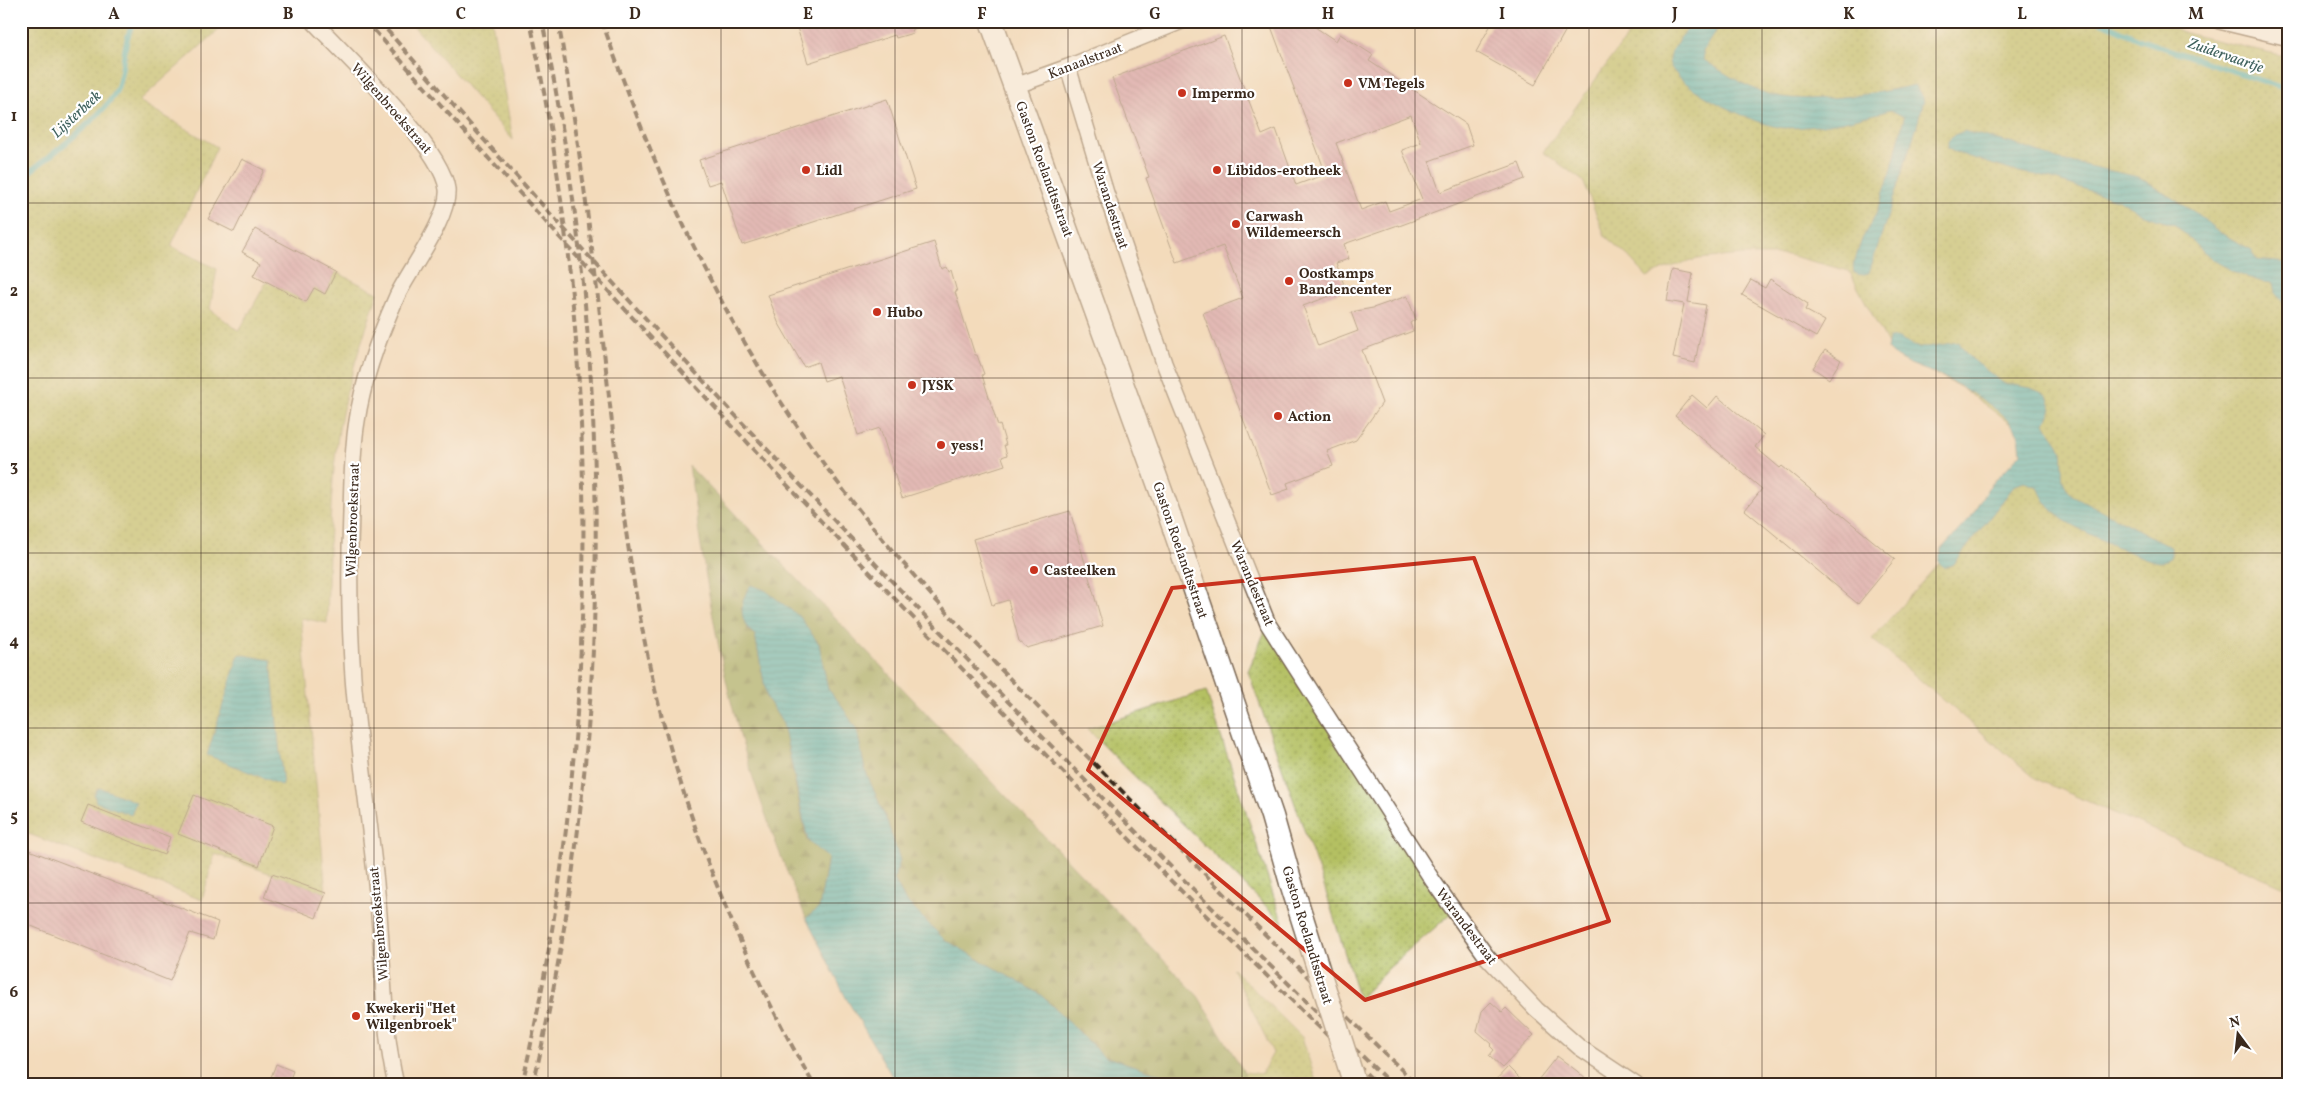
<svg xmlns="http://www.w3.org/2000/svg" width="2310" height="1106" font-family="Vollkorn,serif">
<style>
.grass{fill:url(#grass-dots);stroke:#787540}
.forest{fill:url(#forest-firs);stroke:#65683b}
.water{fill:url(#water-rules);stroke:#42706e}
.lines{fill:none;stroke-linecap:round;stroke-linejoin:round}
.stream{stroke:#48b7bf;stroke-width:5.5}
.building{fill:url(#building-back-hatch);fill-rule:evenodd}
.street-casing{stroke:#7b6855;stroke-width:18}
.primary-casing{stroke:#7b6855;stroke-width:25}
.street{stroke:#fff;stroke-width:15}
.primary{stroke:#fff;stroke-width:22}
.rail{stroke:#3b2a1e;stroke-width:4;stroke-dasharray:8 4;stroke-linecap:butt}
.primary-bridge-casing{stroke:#7b6855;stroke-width:25;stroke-linecap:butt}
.primary-bridge{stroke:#fff;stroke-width:22}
.marked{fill:none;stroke:#c8321e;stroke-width:4;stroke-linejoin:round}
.grid{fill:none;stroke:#3b2a1e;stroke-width:1;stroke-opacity:0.55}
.poi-dot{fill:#c8321e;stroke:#fff;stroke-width:2}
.labels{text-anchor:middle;stroke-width:4.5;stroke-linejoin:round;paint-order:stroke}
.street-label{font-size:14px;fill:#3b2a1e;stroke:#fff}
.poi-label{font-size:14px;font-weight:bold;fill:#3b2a1e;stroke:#fff;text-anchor:start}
.water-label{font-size:15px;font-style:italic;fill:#40625e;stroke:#fff}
.neatline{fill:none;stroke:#3b2a1e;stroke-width:2}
.grid-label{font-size:16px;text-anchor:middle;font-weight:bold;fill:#3b2a1e}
</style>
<defs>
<pattern id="grass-dots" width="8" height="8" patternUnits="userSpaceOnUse" patternTransform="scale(1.25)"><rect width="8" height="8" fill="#b4c062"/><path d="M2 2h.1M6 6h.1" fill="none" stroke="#949c50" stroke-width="1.8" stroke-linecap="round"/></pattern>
<pattern id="forest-firs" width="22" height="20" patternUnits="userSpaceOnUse" patternTransform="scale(1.25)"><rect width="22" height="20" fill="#8fa658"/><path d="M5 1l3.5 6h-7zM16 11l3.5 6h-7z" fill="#768748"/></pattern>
<pattern id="water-rules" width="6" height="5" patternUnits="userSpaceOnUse" patternTransform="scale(1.25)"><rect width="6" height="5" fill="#48b7bf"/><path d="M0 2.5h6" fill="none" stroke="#3d959b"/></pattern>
<pattern id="building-back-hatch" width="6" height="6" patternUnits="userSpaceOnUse" patternTransform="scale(1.25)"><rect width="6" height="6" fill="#cf90ac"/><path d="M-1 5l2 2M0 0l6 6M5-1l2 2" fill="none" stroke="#a9768b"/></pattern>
</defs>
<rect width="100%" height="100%" fill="#fff"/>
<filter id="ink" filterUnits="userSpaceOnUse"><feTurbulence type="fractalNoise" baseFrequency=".02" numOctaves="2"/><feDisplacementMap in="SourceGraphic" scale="10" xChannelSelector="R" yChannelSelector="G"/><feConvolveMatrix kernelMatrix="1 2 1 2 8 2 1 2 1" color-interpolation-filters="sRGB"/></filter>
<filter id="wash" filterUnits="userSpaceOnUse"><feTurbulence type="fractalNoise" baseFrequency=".0096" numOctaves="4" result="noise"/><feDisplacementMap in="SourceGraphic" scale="20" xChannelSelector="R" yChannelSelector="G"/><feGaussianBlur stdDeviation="1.12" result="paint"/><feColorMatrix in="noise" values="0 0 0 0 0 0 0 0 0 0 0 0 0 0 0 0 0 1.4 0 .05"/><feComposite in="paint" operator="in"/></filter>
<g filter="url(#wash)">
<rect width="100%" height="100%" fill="#f3dbbb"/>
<path class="grass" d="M21 21H145L149 25 154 21H229L139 101 217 147 171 246 217 269 210 309 239 331 267 281 306 302 314 288 325 294 336 272 378 293C363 338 347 382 339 429 329 493 329 558 327 623L301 618 326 893 215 854 202 900 21 831Z
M409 21H492L513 140Z
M1638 21H2155L2189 34 2289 57V889L2036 779 1872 639 2027 463V445L2013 426 1964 389 1892 352 1849 271 1788 255H1744L1698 259 1664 269 1647 277 1629 257 1605 236 1583 181 1543 152Z
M1268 624 1454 911 1390 967 1359 999 1325 889 1248 671Z
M1206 691 1274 897 1283 923 1087 729Z
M1232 968 1302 1037 1317 1085H1234L1243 1081 1244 1072 1261 1074 1273 1053Z"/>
<path class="forest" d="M689 466 1198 996 1244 1072 1243 1081 1231 1085 1201 1080 1196 1085H1167L1163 1075 1104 1056 1041 995 944 939 905 900 894 879 887 821 865 770 857 730 839 702 828 689 819 644 741 607 748 630 755 635 767 698 783 724 807 841 828 857 819 908 806 918C780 857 757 795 739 732 715 645 702 555 689 466Z"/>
<path class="water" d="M1694 21H1722L1703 51 1704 60C1723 72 1744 86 1765 93 1806 106 1873 94 1915 85L1924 100 1916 129 1869 273 1861 275 1854 273 1853 266 1862 239 1877 212 1892 168 1904 117 1891 110C1856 119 1822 128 1785 128 1762 128 1667 85 1669 59 1671 46 1686 32 1694 21Z
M1964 131 2017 145 2057 159 2139 177 2196 213 2219 232 2252 250 2257 260 2289 263V300L2282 301 2275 293 2273 283 2262 282 2238 274 2213 260 2175 225 2143 215 2119 200 2052 179 2010 170 1957 153 1948 149V141L1954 135Z
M1897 337 1919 348 1959 342 1967 355 2003 383 2031 388 2047 395 2052 409 2045 423C2049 432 2056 438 2060 446 2068 466 2054 475 2072 495L2171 547V558C2168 559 2164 562 2160 562 2146 562 2074 528 2061 518 2050 509 2043 500 2038 487L2024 482 2015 485 1954 564 1944 568 1938 561 1942 548 1971 517 1988 488 2021 453C2020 447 2020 439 2018 434 2007 411 1960 385 1938 375 1920 367 1900 363 1887 349L1889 338Z
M751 585 765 590 800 617 819 644 828 689 839 702 857 730 865 770 887 821 900 860 894 879 905 900 944 939 1041 995 1104 1056 1163 1075 1167 1085H897L846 998 806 918 819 908 828 858 808 841 783 724 767 698 755 635C738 623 739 600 751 585Z
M239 654 271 660 283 786 207 755Z
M101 788 136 802 131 815 96 802 94 795 97 789Z"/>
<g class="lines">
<path class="stream" d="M2099 21 2141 40 2289 90
M21 178C43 162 109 112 117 89 125 68 122 45 132 25"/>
</g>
<g id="blocks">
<path class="building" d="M795 21H927V24L911 30 913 33 896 38 895 35 808 63Z
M1269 21H1306L1336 41 1340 34 1373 55 1369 61 1466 124 1473 145 1429 161 1440 192 1519 163 1525 179 1399 226 1398 225 1344 244 1349 259 1336 263 1346 290 1303 306 1318 346 1358 331 1351 312 1373 308 1407 296 1416 319 1410 323 1413 331 1362 350 1382 403 1356 440 1327 451 1333 466 1287 483 1289 489 1272 495 1203 313 1243 298 1223 246 1177 263 1146 178 1149 177 1112 78 1224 36 1262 135 1276 129 1296 185 1326 174ZM1411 115 1421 143 1402 150 1422 199 1389 211 1385 201 1361 210 1336 143Z
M1493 21H1571L1535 85 1476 52Z
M887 99 916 189 742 245 721 181 708 185 699 160Z
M242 159 264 170 234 232 208 219Z
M255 229 336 272 325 294 314 288 306 302 254 275 261 262 242 252Z
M934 242 942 269 947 267 949 272 951 271 957 292H955L975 355H977L984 374 982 375 998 426 1000 425 1006 445H1004L1007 455 1002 457 1005 465 902 498 880 428 858 435 839 376 824 381 818 362 804 367 778 322 768 295Z
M1673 269 1693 273 1688 302 1706 305 1695 363 1673 358 1684 304 1667 301Z
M1770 279 1808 304 1805 310 1825 321 1816 337 1742 295 1751 280 1765 288Z
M1825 350 1841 360 1829 379 1813 368Z
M1692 395 1707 408 1717 396 1764 435 1755 447 1780 468 1782 466 1895 559 1858 604 1745 510 1762 489 1675 416Z
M1070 511 1103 626 1027 648 1019 641 1008 600 992 605 973 539Z
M194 795 273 826 259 866 178 834Z
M88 805 170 837 164 855 81 822Z
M21 847 218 922 213 940 190 933 170 981 21 922Z
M272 874 326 893 316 918 264 897Z
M1491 1002 1502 1012 1506 1008 1534 1035 1502 1068 1489 1056 1494 1050 1490 1046 1492 1044 1477 1031 1482 1011Z
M1557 1056 1577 1071 1592 1085H1534Z
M276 1064 293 1071 288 1085H268Z
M1508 1067 1526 1085H1491Z"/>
</g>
</g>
<g filter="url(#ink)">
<use href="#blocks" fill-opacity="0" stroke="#7b6855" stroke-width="1"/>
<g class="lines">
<g class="street-casing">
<path id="street" d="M313 21C345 55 442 147 447 189 450 217 410 269 397 296 380 334 363 379 357 421 352 450 352 482 351 512 349 567 349 622 353 677 359 753 371 828 378 903 384 964 382 1025 396 1085
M2219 21 2289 38
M1068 67 1106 193 1164 363 1268 624 1433 881 1487 957 1536 1009 1579 1047 1636 1085
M1015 86 1068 67 1182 21"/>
</g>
<g class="primary-casing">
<path id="primary" d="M991 21 1166 505 1272 816 1291 883"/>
</g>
<use href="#street" class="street"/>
<use href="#primary" class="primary"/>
<path class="rail" d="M366 21C549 227 734 432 925 630 1073 785 1225 935 1378 1085
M379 21C702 390 1041 744 1392 1085
M558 21C576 121 589 222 601 323 613 435 625 547 648 658 680 809 737 952 814 1085
M602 21C649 157 706 288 785 408 878 550 998 668 1117 786 1217 886 1316 986 1417 1085
M522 1085C601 737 604 370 530 21
M533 1085C614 737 616 370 542 21"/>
<g class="primary-bridge-casing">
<path id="primary-bridge" d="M1291 883 1355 1085"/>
</g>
<use href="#primary-bridge" class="primary-bridge"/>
</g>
</g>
<path d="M0 0H2310V1106H0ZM1474 558 1609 921 1365 1000 1088 770 1172 588Z" fill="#f3dbbb" fill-opacity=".55" fill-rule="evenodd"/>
<path class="marked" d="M1474 558 1609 921 1365 1000 1088 770 1172 588Z"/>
<path class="grid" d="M201 21V1085M374 21V1085M548 21V1085M721 21V1085M895 21V1085M1068 21V1085M1242 21V1085M1415 21V1085M1589 21V1085M1762 21V1085M1936 21V1085M2109 21V1085M21 203H2289M21 378H2289M21 553H2289M21 728H2289M21 903H2289"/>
<g class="poi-dot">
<circle cx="1348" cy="83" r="5"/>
<circle cx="1182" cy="93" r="5"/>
<circle cx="806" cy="170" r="5"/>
<circle cx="1217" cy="170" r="5"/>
<circle cx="1236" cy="224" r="5"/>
<circle cx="1289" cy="281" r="5"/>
<circle cx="877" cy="312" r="5"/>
<circle cx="912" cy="385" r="5"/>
<circle cx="1278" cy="416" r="5"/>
<circle cx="941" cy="445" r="5"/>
<circle cx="1034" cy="570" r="5"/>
<circle cx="356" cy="1016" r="5"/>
</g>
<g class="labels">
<g class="street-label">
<text transform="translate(1085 60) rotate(-21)" y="5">Kanaalstraat</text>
<text transform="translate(392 108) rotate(49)" y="5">Wilgenbroekstraat</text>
<text transform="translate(1045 169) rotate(70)" y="5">Gaston Roelandtsstraat</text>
<text transform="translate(1111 205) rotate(72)" y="5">Warandestraat</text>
<text transform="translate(352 520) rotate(-88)" y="5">Wilgenbroekstraat</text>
<text transform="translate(1181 550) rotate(71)" y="5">Gaston Roelandtsstraat</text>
<text transform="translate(1253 583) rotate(67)" y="5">Warandestraat</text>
<text transform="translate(378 924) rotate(-95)" y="5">Wilgenbroekstraat</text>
<text transform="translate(1467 926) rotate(53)" y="5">Warandestraat</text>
<text transform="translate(1308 935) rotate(73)" y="5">Gaston Roelandtsstraat</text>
</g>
<g class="poi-label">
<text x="1358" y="88">VM Tegels</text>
<text x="1192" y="98">Impermo</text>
<text x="816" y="175">Lidl</text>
<text x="1227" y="175">Libidos-erotheek</text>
<text x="1246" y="221">Carwash<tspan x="1246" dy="16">Wildemeersch</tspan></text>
<text x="1299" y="278">Oostkamps<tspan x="1299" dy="16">Bandencenter</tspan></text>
<text x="887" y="317">Hubo</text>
<text x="922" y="390">JYSK</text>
<text x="1288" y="421">Action</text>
<text x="951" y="450">yess!</text>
<text x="1044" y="575">Casteelken</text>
<text x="366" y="1013">Kwekerij "Het<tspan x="366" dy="16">Wilgenbroek"</tspan></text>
</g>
<g class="water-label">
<text transform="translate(2226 55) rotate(19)" y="5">Zuidervaartje</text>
<text transform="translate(76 114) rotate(-43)" y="5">Lijsterbeek</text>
</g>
</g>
<rect width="2310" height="1106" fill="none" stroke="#fff" stroke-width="55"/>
<g transform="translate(2238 1034) rotate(345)" stroke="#ffffff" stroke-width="4" paint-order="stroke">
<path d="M0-4L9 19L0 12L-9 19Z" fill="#3b2a1e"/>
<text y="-8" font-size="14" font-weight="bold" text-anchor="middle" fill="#3b2a1e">N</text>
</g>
<rect x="28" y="28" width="2254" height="1050" class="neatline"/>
<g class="grid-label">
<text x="114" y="19">A</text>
<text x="288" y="19">B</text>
<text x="461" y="19">C</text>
<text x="635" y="19">D</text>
<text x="808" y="19">E</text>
<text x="982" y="19">F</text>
<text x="1155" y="19">G</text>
<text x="1328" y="19">H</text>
<text x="1502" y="19">I</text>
<text x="1675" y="19">J</text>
<text x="1849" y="19">K</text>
<text x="2022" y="19">L</text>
<text x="2196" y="19">M</text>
<text x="14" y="121">1</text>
<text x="14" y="296">2</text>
<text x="14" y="471">3</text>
<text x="14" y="646">4</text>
<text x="14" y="821">5</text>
<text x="14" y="997">6</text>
</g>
</svg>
